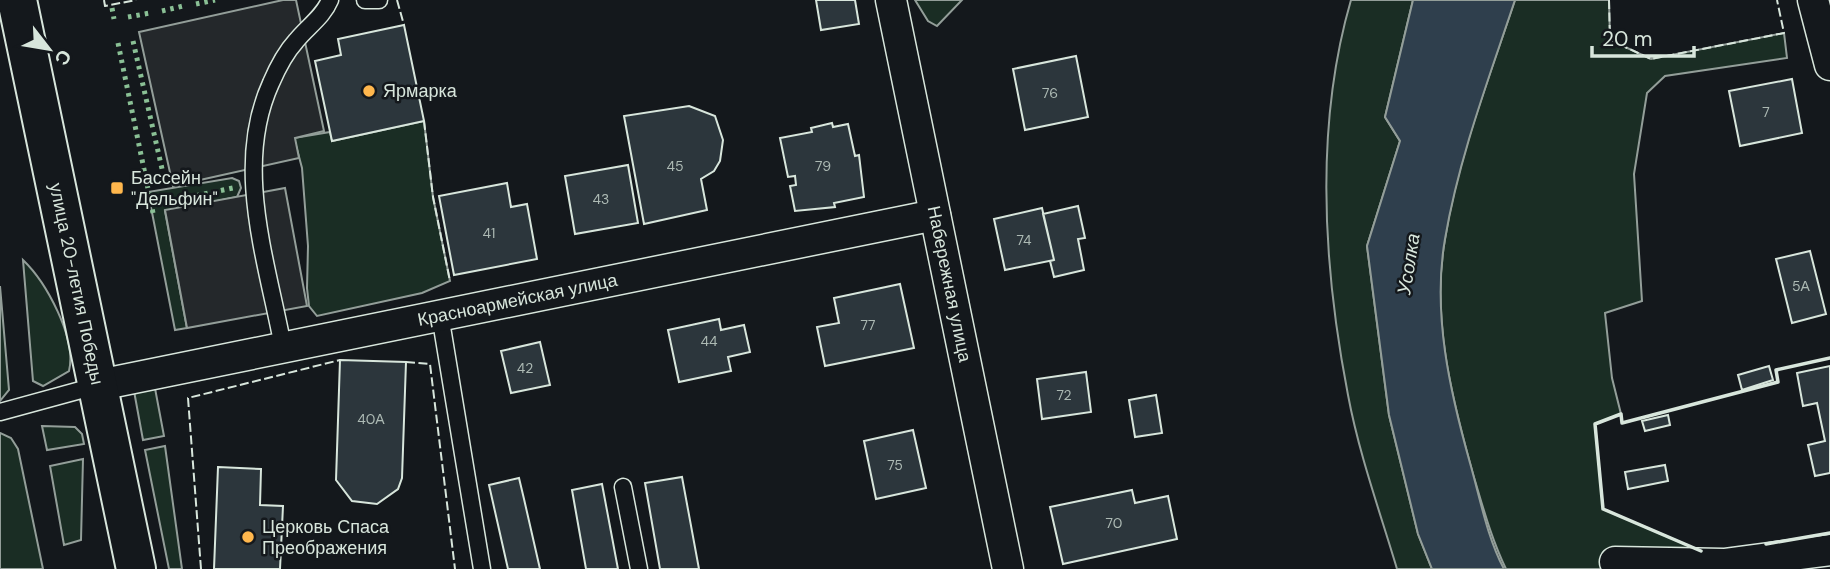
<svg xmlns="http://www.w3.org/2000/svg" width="1830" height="569" font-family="'DM Sans',sans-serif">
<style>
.green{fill:#1a2d24;stroke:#939e99;stroke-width:2}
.parking{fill:#24282b;stroke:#939e99;stroke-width:2}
.water{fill:#2f3f4d;stroke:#939e99;stroke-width:2}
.building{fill:#2c363c;stroke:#d8e6dc;stroke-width:2}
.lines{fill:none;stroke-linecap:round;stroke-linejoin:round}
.lane-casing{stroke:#d8e6dc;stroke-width:19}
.street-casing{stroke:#d8e6dc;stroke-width:33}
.secondary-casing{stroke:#d8e6dc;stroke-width:42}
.lane{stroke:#14181c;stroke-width:16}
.street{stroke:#14181c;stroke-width:30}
.secondary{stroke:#14181c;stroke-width:38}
.hedge{stroke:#8ac095;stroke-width:5;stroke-dasharray:3.5 5;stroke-linecap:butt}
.fence{stroke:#d8e6dc;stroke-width:2;stroke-dasharray:9 3.5;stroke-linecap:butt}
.wall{stroke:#d8e6dc;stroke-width:3.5}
.poi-dot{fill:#ffb74d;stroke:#14181c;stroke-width:2.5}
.labels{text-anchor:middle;stroke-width:5;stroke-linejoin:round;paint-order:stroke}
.number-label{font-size:14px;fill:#adbab4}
.poi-label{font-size:18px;fill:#d8e6dc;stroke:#14181c;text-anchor:start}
.street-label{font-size:18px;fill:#d8e6dc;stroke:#14181c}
.water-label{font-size:19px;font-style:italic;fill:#d8e6dc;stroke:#14181c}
</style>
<rect width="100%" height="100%" fill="#14181c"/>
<path class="green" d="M915 0H962L937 26 928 21Z
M1351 0H1413L1385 117 1400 141 1367 246 1389 415 1418 534 1432 569H1397C1380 512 1359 454 1348 395 1323 266 1314 127 1351 0Z
M1515 0H1609L1610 40 1651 59 1784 33 1787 58 1665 76 1647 93 1634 174 1642 301 1605 313 1612 378 1621 414 1595 424 1603 509 1708 554 1603 569H1506C1491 538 1483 507 1473 474 1452 399 1431 318 1445 239 1458 157 1489 78 1515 0Z
M424 121 433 197 450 281 422 293 317 316 309 306 307 288 308 246 302 168 294 138 330 132 332 141Z
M232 178 239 181 241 188 237 197 165 211 187 328 175 330 148 192Z
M23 260C46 282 77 338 69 371L43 386 33 381Z
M0 286 9 390 0 401Z
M154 383 164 436 143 440 134 391Z
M42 426 75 427 82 434 84 444 47 450Z
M0 433 11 438 18 449 43 569H0Z
M165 446 182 569H169L145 450Z
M83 459 81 540 64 545 50 466Z"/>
<path class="parking" d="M283 0H296L324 131 295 138 299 158 173 186 139 32Z
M285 188 307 306 187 328 165 210Z"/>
<path class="water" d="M1413 0H1515C1489 78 1459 157 1445 239 1432 313 1450 392 1470 463 1480 498 1487 537 1504 569H1432L1418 534 1389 415 1367 246 1400 141 1385 117Z"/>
<path class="building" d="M816 0H855L859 24 821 30Z
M404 25 424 121 332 141 315 61 341 55 338 39Z
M1076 56 1088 117 1025 130 1013 69Z
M1792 79 1802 133 1740 146 1729 91Z
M689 106 715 116 723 140 720 161 714 171 701 179 707 210 644 224 624 116Z
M832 123 833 127 848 124 855 156 859 155 864 197 834 203 835 207 795 211 790 186 796 185 795 176 788 177 780 138 812 132 811 128Z
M628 165 638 223 575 234 565 176Z
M507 183 511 207 527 204 537 259 454 275 439 196Z
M1078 206 1085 238 1078 239 1084 270 1054 277 1050 261 1054 260 1043 214Z
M1042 208 1054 260 1005 270 994 219Z
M1810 251 1826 314 1792 323 1776 259Z
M900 284 914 348 825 366 817 327 839 323 834 298Z
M719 319 721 330 744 325 750 352 728 357 731 371 679 382 668 330Z
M540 342 550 385 511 393 501 351Z
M340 360 406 362 402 478 398 489 377 504 352 501 336 480Z
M1769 366 1773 380 1742 390 1738 375Z
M1830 366V473L1815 476 1808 445 1825 441 1817 403 1803 406 1797 373Z
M1086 372 1091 412 1042 419 1037 379Z
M1156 395 1162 433 1135 437 1129 400Z
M1668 415 1670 425 1645 431 1642 421Z
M913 430 926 488 876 499 864 441Z
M1665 465 1668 481 1628 489 1625 472Z
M218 467 261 469 260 505 283 506 280 569H214Z
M682 477 699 569H660L645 483Z
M519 478 524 499 540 569H508L489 485Z
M602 484 618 569H586L572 490Z
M1132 490 1135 503 1168 496 1177 539 1063 564 1050 507Z"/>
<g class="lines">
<g class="lane-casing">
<path id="lane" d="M365 0H379
M440 315 482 569
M283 347C267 261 233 166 271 83 277 69 286 52 296 41 307 27 323 17 330 0
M0 412 99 385
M623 487 639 569"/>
</g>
<g class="street-casing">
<g id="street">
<path id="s1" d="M891 0 1008 569"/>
<path d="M1813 0 1830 65"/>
<path id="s2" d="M99 385 935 215"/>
<path d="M1615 562 1724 564 1830 550"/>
</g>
</g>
<g class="secondary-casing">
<g id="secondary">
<path id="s3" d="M17 0 136 569"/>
</g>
</g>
<use href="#lane" class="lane"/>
<use href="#street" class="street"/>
<use href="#secondary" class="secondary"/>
<path class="hedge" d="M196 4 215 0
M112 8 114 19
M162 11 183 6
M128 17 150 13
M133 41 165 182
M118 43 153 213
M171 201 233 188"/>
<path class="fence" d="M104 0 105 6 136 0
M397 0 404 25
M1609 0 1610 40 1651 59 1784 33 1777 0
M424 121 433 197 450 281
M406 362 430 364 455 569
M201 569 188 398 340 360"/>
<path class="wall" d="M1766 544 1830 533
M1701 551 1603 509 1595 424 1621 414 1622 423 1778 382 1776 370 1830 358"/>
</g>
<g class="poi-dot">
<circle cx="369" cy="91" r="7"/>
<rect x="110" y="181" width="14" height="14" rx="3.5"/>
<circle cx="248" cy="537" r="7"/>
</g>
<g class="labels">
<g class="number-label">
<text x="1050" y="98">76</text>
<text x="1766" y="117">7</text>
<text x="675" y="171">45</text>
<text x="823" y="171">79</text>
<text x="601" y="204">43</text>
<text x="489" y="238">41</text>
<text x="1024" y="245">74</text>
<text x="1801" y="291">5А</text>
<text x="868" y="330">77</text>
<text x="709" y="346">44</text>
<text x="525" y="373">42</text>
<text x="1064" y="400">72</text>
<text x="371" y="424">40А</text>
<text x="895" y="470">75</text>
<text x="1114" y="528">70</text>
</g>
<g class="poi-label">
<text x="383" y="97">Ярмарка</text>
<text x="131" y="184">Бассейн<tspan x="131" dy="21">"Дельфин"</tspan></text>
<text x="262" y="533">Церковь Спаса<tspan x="262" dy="21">Преображения</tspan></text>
</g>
<g class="street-label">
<text dy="6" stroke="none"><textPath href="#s3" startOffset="290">улица 20-летия Победы</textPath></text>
<text dy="6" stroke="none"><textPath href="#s1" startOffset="290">Набережная улица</textPath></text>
<text dy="6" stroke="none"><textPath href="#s2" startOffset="427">Красноармейская улица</textPath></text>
</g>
<g class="water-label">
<text transform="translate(1408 264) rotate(-81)" y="7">Усолка</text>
</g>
</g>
<g transform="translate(49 49) rotate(121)" stroke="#14181c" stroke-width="5" paint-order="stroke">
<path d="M0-5L12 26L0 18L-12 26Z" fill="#d8e6dc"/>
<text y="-10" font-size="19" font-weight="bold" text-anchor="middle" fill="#d8e6dc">С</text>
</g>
<path d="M1592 46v10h102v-10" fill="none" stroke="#d8e6dc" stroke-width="3.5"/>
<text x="1602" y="46" font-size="21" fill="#d8e6dc" stroke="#14181c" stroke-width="5" paint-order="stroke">20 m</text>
</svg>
